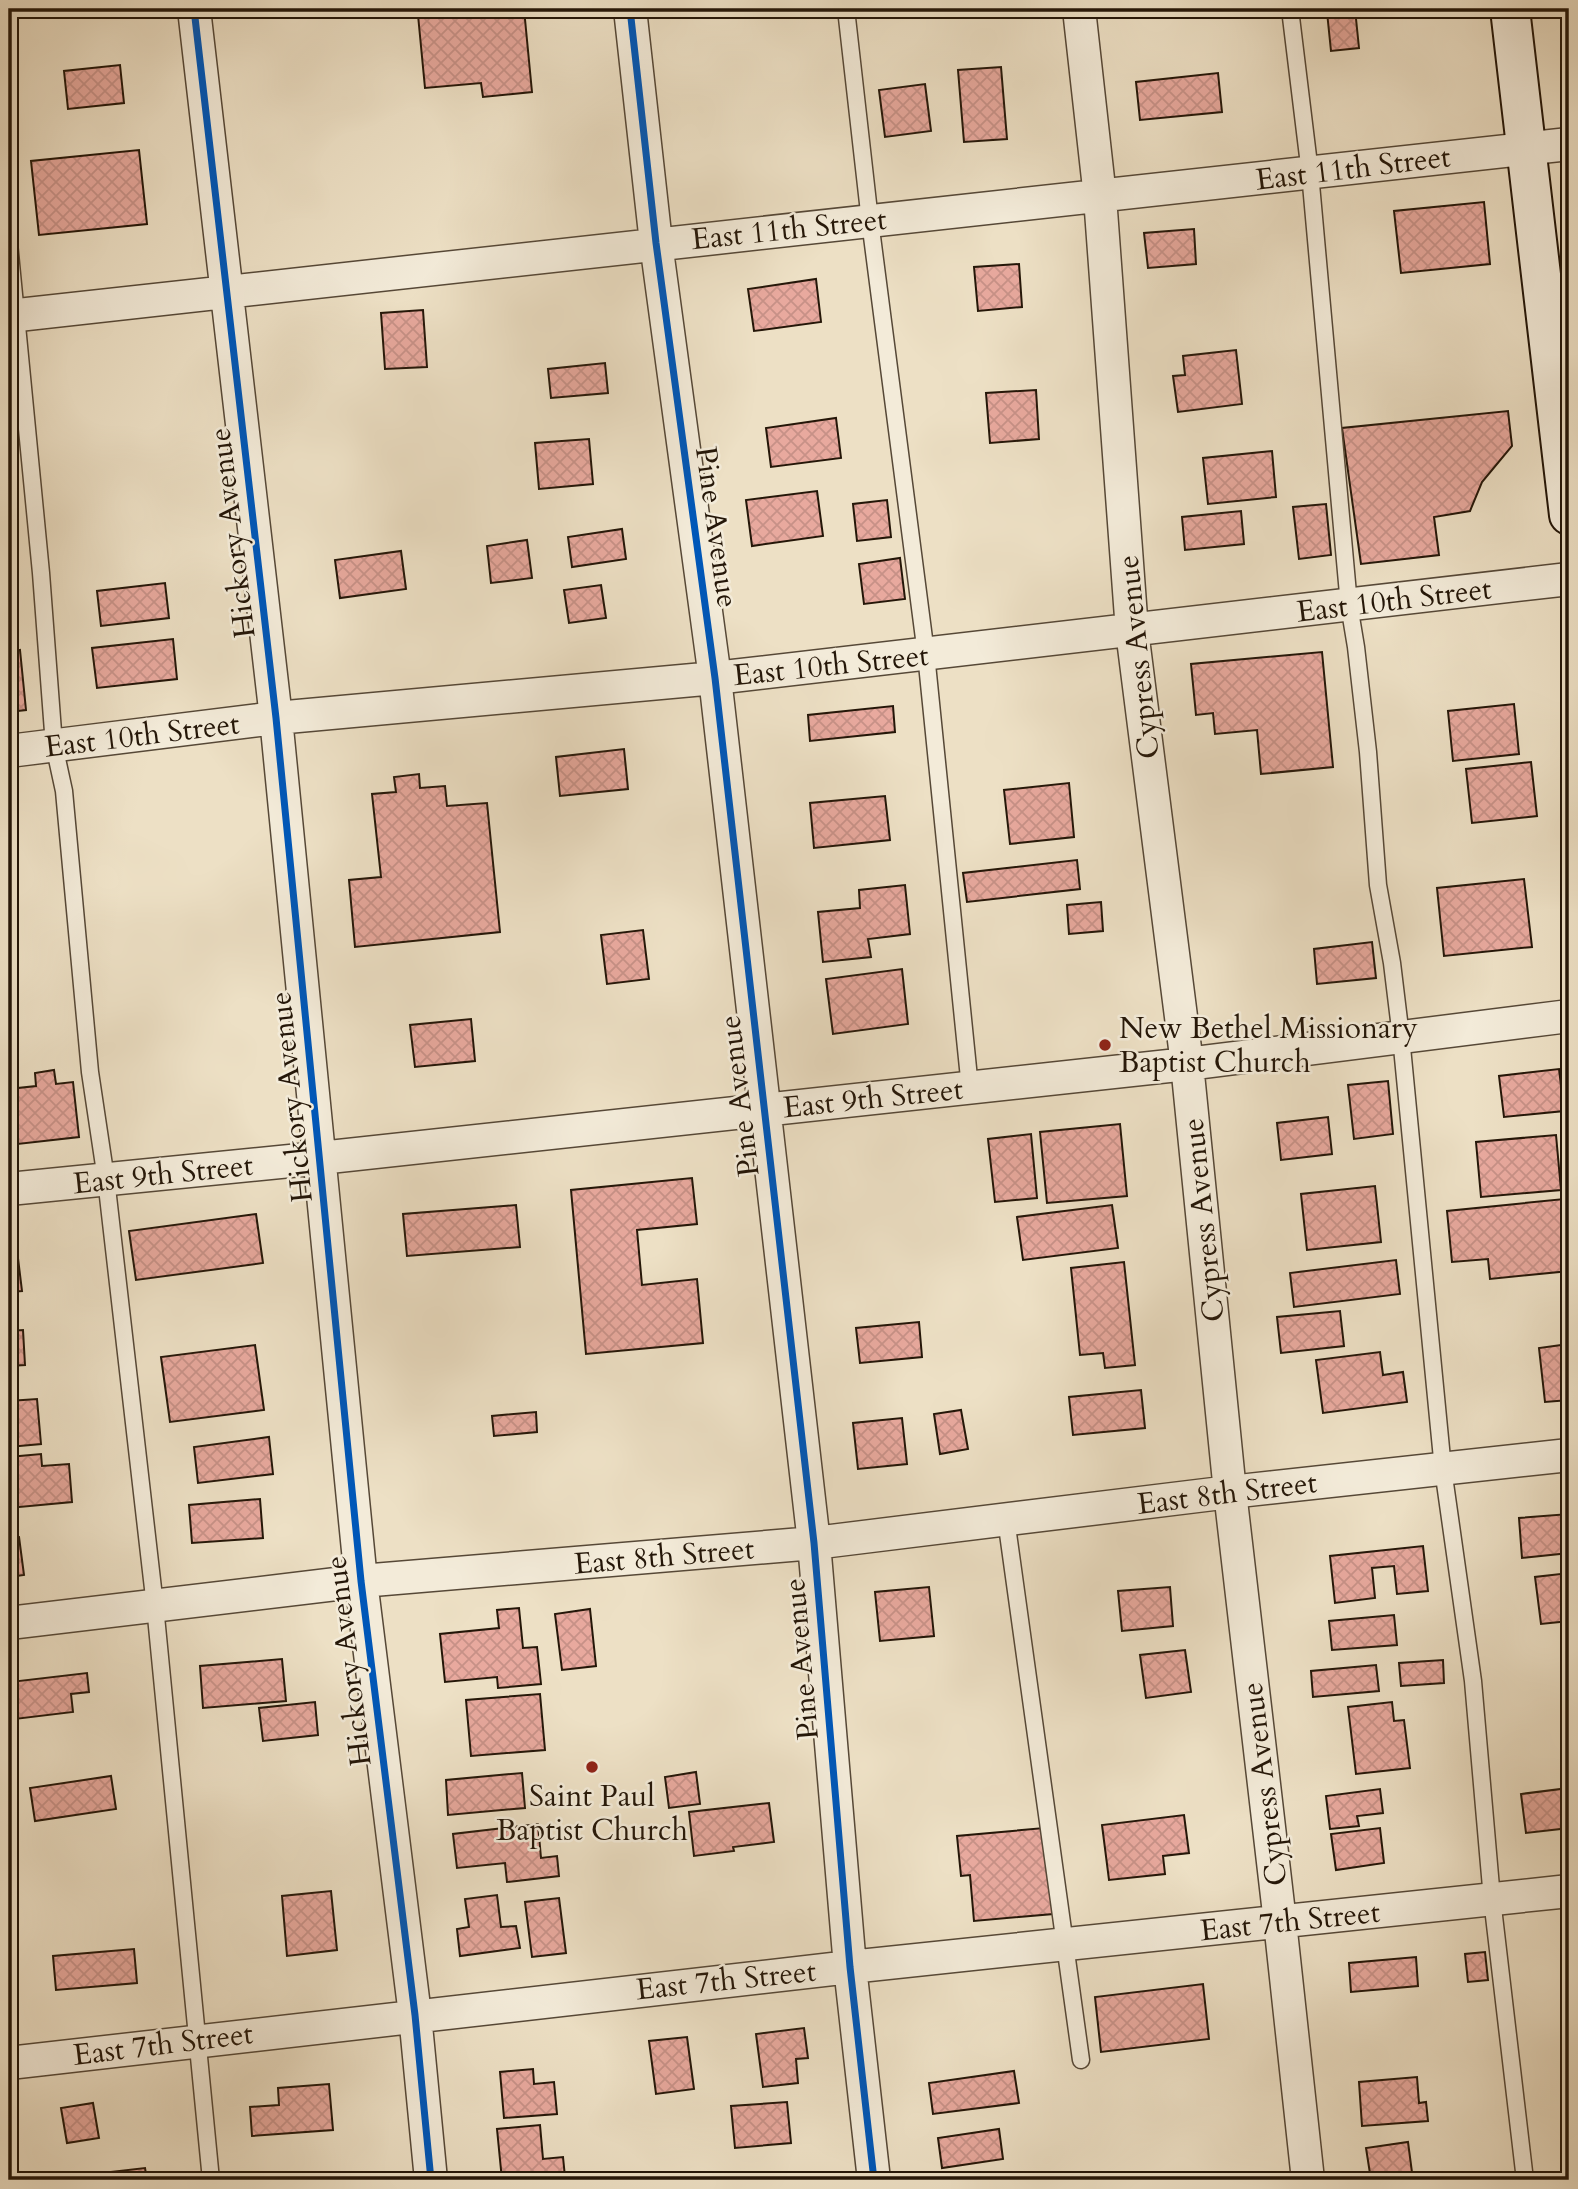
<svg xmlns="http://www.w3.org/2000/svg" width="1578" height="2189" font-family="Cardo,serif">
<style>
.building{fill:url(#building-cross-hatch);stroke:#241608;stroke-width:2}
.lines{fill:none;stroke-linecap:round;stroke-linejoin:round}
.service-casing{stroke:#564837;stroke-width:19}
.minor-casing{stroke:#564837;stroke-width:35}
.secondary-casing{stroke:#241608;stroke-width:42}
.service{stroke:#f3ebd9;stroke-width:16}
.minor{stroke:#f3ebd9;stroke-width:32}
.secondary{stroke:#f3ebd9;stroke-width:38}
.cycleway-casing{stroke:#f3ebd9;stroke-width:11}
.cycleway{stroke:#0057b8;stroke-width:7}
.poi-dot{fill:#8f2418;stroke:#f3ebd9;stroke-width:2.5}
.labels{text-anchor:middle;stroke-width:5;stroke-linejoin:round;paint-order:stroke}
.street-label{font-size:30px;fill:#241608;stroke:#f3ebd9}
.poi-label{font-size:30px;fill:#241608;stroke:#f3ebd9;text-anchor:start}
</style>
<defs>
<pattern id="building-cross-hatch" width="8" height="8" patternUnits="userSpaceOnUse" patternTransform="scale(1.75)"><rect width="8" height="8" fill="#e8a99e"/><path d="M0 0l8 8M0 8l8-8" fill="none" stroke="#c79187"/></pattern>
</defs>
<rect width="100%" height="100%" fill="#ede0c5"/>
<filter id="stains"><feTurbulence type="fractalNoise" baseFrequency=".00286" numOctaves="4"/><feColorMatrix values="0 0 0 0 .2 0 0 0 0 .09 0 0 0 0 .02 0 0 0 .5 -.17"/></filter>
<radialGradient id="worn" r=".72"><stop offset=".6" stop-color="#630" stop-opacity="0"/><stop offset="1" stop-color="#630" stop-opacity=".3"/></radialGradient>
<path class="building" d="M474 9H524L532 92 483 97 481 83 425 88 418 15Z
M1355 9 1359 48 1331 51 1327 12Z
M120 65 124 103 68 109 64 71Z
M1001 67 1007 139 964 142 958 70Z
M1218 73 1222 112 1140 120 1136 82Z
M925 84 931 131 885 137 879 90Z
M139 150 147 224 39 235 31 161Z
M1484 202 1490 264 1401 273 1394 211Z
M1194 229 1196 264 1148 268 1144 233Z
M1019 264 1022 307 978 311 974 267Z
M816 279 821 322 754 331 748 289Z
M423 310 427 367 385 369 381 313Z
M1236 350 1242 404 1178 412 1173 376 1185 375 1183 356Z
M605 363 608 393 551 398 548 369Z
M1036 390 1039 439 990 443 986 393Z
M1508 411 1512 446 1482 482 1470 511 1434 517 1439 555 1361 564 1342 428Z
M836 418 841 458 771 467 766 428Z
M589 439 593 484 539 489 535 443Z
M1272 451 1276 497 1208 504 1203 458Z
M817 491 823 536 752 546 746 500Z
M887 500 891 537 857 541 853 504Z
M1326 504 1331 555 1299 559 1293 507Z
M1241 511 1244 544 1185 550 1182 517Z
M622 529 626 559 572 567 568 537Z
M527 540 532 578 491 583 487 546Z
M401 551 406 589 340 598 335 560Z
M900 558 905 599 864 604 859 564Z
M165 583 169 618 101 626 97 591Z
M601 585 606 618 569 623 564 590Z
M173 639 177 679 97 688 92 648Z
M20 650 26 710 9 712V652Z
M1322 652 1333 767 1261 774 1257 730 1215 734 1213 713 1196 715 1191 664Z
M1514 704 1519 754 1453 761 1448 711Z
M893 706 895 732 810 741 808 715Z
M624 749 628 789 560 796 556 757Z
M1531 762 1537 816 1472 823 1466 769Z
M419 774 420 788 445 786 447 806 487 803 500 932 355 947 349 880 381 877 372 794 396 792 394 777Z
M1069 783 1074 837 1010 844 1004 790Z
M885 796 890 840 814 848 810 803Z
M1077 860 1080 889 967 902 963 873Z
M1524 879 1532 947 1444 956 1437 888Z
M905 885 910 934 868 939 871 957 823 962 818 912 860 908 859 890Z
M1101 902 1103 931 1069 934 1067 905Z
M643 930 649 979 607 984 601 935Z
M1372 942 1376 978 1317 984 1314 949Z
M902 969 908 1024 833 1034 826 979Z
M471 1019 475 1061 415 1067 410 1025Z
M1559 1069 1564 1111 1504 1117 1499 1076Z
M54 1070 56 1084 73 1082 79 1137 9 1145V1089L36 1086 35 1073Z
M1388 1081 1393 1134 1354 1139 1348 1085Z
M1328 1117 1332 1154 1281 1160 1277 1123Z
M1120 1124 1127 1196 1047 1203 1040 1132Z
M1031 1134 1037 1198 995 1202 988 1139Z
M1556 1135 1561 1190 1481 1197 1476 1142Z
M692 1178 697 1224 637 1230 642 1285 697 1279 703 1343 586 1354 571 1190Z
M1375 1186 1381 1242 1307 1250 1301 1194Z
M1564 1199 1569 1271 1490 1279 1488 1259 1452 1262 1447 1211Z
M516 1205 520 1247 407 1256 403 1214Z
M1112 1205 1118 1248 1023 1260 1017 1217Z
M256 1214 263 1263 136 1280 129 1231Z
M17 1250 22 1291 9 1292V1251Z
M1396 1260 1400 1294 1294 1307 1290 1273Z
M1124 1262 1135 1365 1105 1368 1103 1353 1080 1355 1071 1268Z
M1340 1311 1344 1346 1281 1353 1277 1317Z
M919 1322 922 1357 860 1363 856 1328Z
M23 1330 25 1365 9 1366V1331Z
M1569 1344V1400L1545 1402 1539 1348Z
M255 1345 264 1410 170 1422 161 1357Z
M1380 1352 1383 1375 1403 1372 1407 1402 1323 1413 1316 1360Z
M1141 1390 1145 1428 1073 1435 1069 1397Z
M37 1399 41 1444 9 1447V1401Z
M961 1410 968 1449 940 1454 934 1414Z
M536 1412 537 1432 494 1436 492 1416Z
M902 1418 907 1464 858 1469 853 1423Z
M269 1437 273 1474 198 1483 194 1447Z
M41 1454 42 1466 69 1464 72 1502 9 1508V1457Z
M260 1499 263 1538 192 1543 189 1505Z
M1569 1514V1553L1522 1558 1519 1518Z
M19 1537 24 1575 9 1577V1538Z
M1423 1546 1428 1591 1397 1594 1394 1566 1372 1568 1375 1598 1335 1603 1330 1556Z
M1569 1573V1621L1541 1624 1535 1577Z
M929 1587 934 1636 880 1641 875 1592Z
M1170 1587 1173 1626 1122 1631 1118 1591Z
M519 1608 523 1648 537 1647 541 1684 498 1688 497 1677 445 1682 440 1634 499 1628 497 1610Z
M590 1609 596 1666 562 1670 555 1614Z
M1394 1615 1397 1645 1332 1650 1329 1621Z
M1185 1650 1191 1692 1146 1698 1140 1655Z
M282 1659 286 1701 203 1708 200 1666Z
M1443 1660 1444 1683 1401 1686 1399 1663Z
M1376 1665 1379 1691 1313 1697 1311 1671Z
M87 1673 89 1692 71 1694 73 1712 15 1719 10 1682Z
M540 1694 545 1750 471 1756 466 1700Z
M315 1702 318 1735 263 1741 259 1708Z
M1392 1702 1394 1721 1404 1720 1410 1768 1356 1774 1348 1707Z
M696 1772 700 1804 669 1808 665 1777Z
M522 1773 525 1808 448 1815 446 1780Z
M111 1776 116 1809 35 1821 30 1788Z
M1569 1788V1828L1526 1833 1521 1794Z
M1380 1789 1383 1813 1357 1816 1359 1826 1330 1829 1326 1796Z
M769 1803 774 1842 733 1847 734 1851 694 1856 689 1812Z
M1184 1815 1189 1853 1163 1856 1165 1874 1109 1880 1102 1825Z
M538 1824 541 1858 557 1856 559 1876 507 1882 505 1863 457 1868 453 1834Z
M1044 1828 1053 1914 974 1921 970 1875 961 1876 957 1836Z
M1380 1828 1384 1863 1336 1870 1331 1834Z
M331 1891 337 1950 287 1956 282 1896Z
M497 1895 501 1927 516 1926 520 1948 460 1956 457 1929 469 1927 465 1899Z
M559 1898 566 1953 532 1957 525 1902Z
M134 1949 137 1983 56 1990 53 1956Z
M1485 1952 1488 1980 1468 1982 1465 1954Z
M1416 1957 1418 1986 1351 1992 1349 1963Z
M1203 1984 1209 2039 1101 2052 1095 1997Z
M804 2028 808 2058 796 2059 798 2083 763 2087 756 2034Z
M687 2037 694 2089 656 2094 649 2041Z
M533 2069 534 2084 554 2082 557 2114 504 2118 500 2072Z
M1014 2071 1019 2103 933 2114 929 2083Z
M1417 2077 1419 2103 1426 2102 1428 2121 1362 2126 1359 2082Z
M329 2084 333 2130 252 2136 250 2107 279 2105 278 2088Z
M787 2102 791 2143 735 2148 731 2106Z
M93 2103 99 2138 67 2143 61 2108Z
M540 2125 543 2159 563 2157 565 2177 502 2180 497 2129Z
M999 2129 1003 2159 942 2168 938 2138Z
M1408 2142 1413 2180H1371L1366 2148Z
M145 2168 147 2180H59V2178Z"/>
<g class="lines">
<g class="service-casing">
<path id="service" d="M846 9 870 221 926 654 970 1088
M1290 9 1310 173 1349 605 1356 647 1368 752 1378 885 1392 963 1401 1037 1443 1469 1473 1681 1492 1899 1525 2180
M9 243 41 573 54 745 64 791 90 1072 106 1179 155 1606 211 2180
M1006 1519 1081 2060"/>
</g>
<g class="minor-casing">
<path id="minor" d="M194 9 276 718 361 1581 415 2015 431 2180
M630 9 656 243 715 678 814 1543 850 1967 874 2180
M1079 9 1100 197 1132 631 1187 1064 1230 1492 1280 1922 1308 2180
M9 316 1569 144
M9 751 276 718 715 678 1569 579
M9 1189 320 1158 1187 1064 1569 1016
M9 1623 361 1581 814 1543 1230 1492 1569 1455
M9 2063 850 1967 1569 1891"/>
</g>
<g class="secondary-casing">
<path id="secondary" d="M1510 9 1569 515"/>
</g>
<use href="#service" class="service"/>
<use href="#minor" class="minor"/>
<use href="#secondary" class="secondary"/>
<g class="cycleway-casing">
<path id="cycleway" d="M194 9 276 718 361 1581 415 2015 431 2180
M630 9 656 243 715 678 814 1543 850 1967 874 2180"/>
</g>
<use href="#cycleway" class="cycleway"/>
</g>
<g class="poi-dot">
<circle cx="1105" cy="1045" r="7"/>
<circle cx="592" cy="1767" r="7"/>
</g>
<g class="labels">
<g class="street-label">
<text transform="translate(1353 168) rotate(-7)" y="10">East 11th Street</text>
<text transform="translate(789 229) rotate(-6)" y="10">East 11th Street</text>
<text transform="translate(717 527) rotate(82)" y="10">Pine Avenue</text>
<text transform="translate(232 533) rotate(-97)" y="10">Hickory Avenue</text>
<text transform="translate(1394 600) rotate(-7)" y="10">East 10th Street</text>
<text transform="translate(1138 657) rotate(-96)" y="10">Cypress Avenue</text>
<text transform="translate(831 665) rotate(-6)" y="10">East 10th Street</text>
<text transform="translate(142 735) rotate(-7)" y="10">East 10th Street</text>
<text transform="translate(739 1096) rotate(-97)" y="10">Pine Avenue</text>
<text transform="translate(291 1097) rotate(-96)" y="10">Hickory Avenue</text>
<text transform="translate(873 1098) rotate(-6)" y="10">East 9th Street</text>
<text transform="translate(163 1174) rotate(-6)" y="10">East 9th Street</text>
<text transform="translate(1203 1220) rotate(-96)" y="10">Cypress Avenue</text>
<text transform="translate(1227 1493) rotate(-7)" y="10">East 8th Street</text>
<text transform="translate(664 1556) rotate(-5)" y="10">East 8th Street</text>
<text transform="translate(801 1659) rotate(-95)" y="10">Pine Avenue</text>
<text transform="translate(348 1661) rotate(-97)" y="10">Hickory Avenue</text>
<text transform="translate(1264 1784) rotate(-97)" y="10">Cypress Avenue</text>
<text transform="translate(1290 1921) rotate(-6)" y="10">East 7th Street</text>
<text transform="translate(726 1980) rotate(-6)" y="10">East 7th Street</text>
<text transform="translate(163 2044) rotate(-7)" y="10">East 7th Street</text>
</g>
<g class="poi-label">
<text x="1119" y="1038">New Bethel Missionary<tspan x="1119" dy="34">Baptist Church</tspan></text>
<text x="592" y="1806" text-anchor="middle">Saint Paul<tspan x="592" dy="34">Baptist Church</tspan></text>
</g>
</g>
<rect width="1578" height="2189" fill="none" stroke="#ede0c5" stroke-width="35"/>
<rect x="10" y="10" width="1557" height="2168" fill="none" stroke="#241608" stroke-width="3.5"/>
<rect x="18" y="18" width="1543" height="2154" fill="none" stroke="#241608" stroke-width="2"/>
<rect width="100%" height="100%" filter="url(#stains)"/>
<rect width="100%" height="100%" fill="url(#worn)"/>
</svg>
